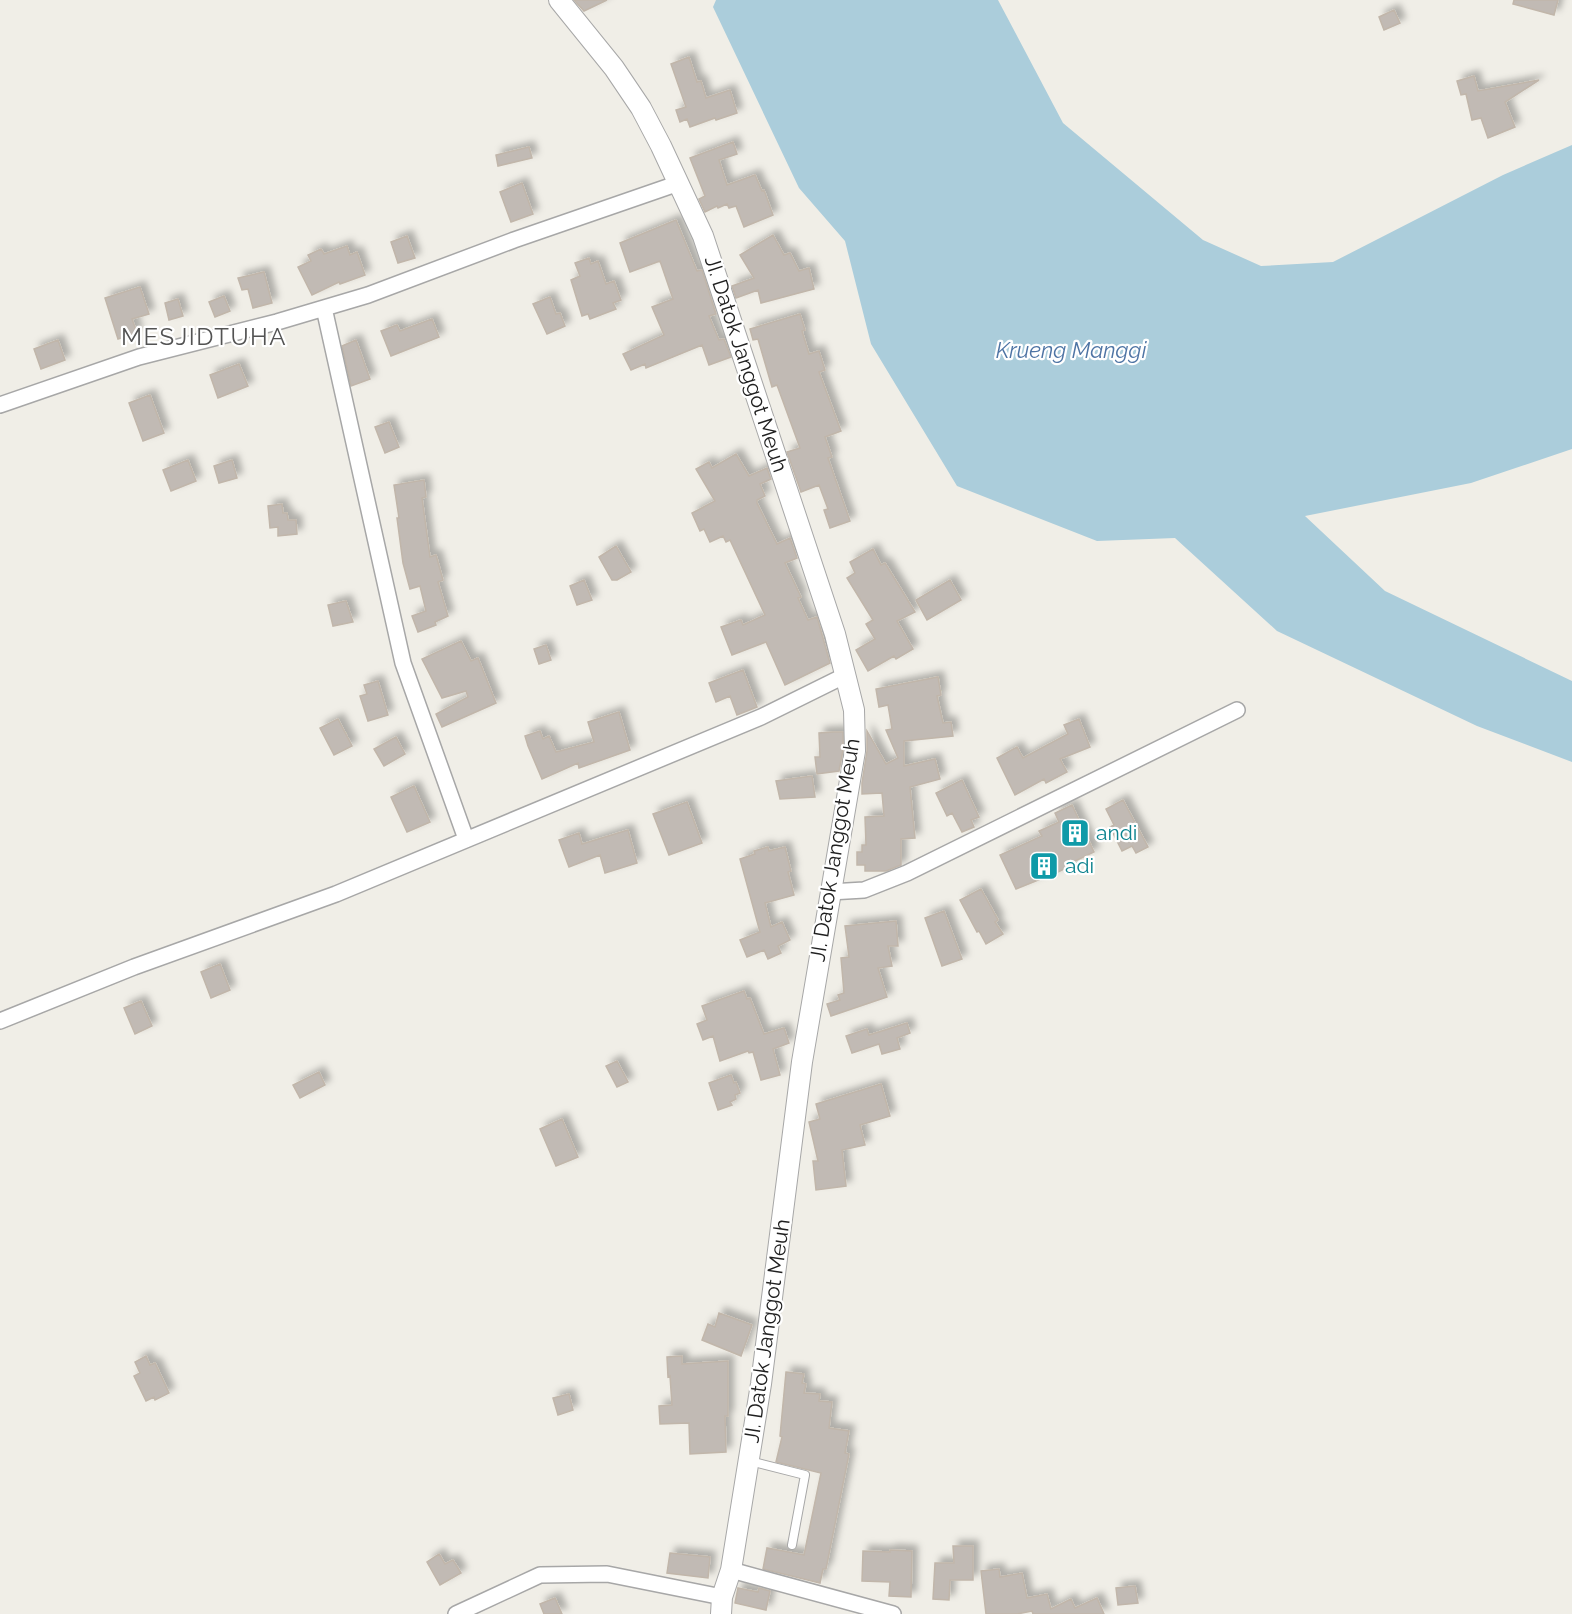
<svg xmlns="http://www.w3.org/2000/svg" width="1572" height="1614" font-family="Raleway,sans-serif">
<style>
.water{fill:#abcddb}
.building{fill:#c1bab4;stroke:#c1b6aa;stroke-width:1.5;filter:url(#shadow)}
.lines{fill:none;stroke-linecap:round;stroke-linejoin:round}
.service-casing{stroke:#a7a7a7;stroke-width:10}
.minor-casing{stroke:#a7a7a7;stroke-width:18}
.tertiary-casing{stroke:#a7a7a7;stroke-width:22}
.service{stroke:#fff;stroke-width:8}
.minor{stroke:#fff;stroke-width:15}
.tertiary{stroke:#fff;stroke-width:20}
.labels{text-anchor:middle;stroke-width:4.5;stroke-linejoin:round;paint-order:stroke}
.street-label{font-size:21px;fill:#202020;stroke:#fff}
.culture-label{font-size:21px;fill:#0d838f;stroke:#fff;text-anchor:start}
.water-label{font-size:22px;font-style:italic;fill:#4e74a4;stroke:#fff}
.quarter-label{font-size:24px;letter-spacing:1.5px;fill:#535353;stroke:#fff}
</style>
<defs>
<filter id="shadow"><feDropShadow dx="5.5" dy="-5.5" stdDeviation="3" flood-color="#0004"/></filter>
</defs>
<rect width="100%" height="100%" fill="#f0eee7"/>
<path class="water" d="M716 0H998L1063 123 1203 240 1261 266 1333 262 1503 175 1572 145V449L1471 483 1305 516 1385 591 1572 681V762L1477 726 1277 631 1175 538 1097 541 957 486 871 344 845 241 799 188 713 7Z"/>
<path class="building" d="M574 0H607L584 11Z
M1514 0H1558L1554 15 1513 4Z
M1394 10 1400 23 1384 30 1379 17Z
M689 57 697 82 701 81 706 98 730 90 737 113 716 120 715 118 690 127 687 119 680 122 676 110 686 107 671 64Z
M1474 76 1478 91 1539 80 1505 102 1515 127 1488 138 1481 118 1472 120 1466 94 1461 95 1457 81Z
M733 142 737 154 719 160 727 185 755 175 762 191 764 190 773 215 744 227 736 206 729 208 727 204 718 208 717 206 705 212 699 199 705 196 690 158Z
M529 147 532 158 498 166 496 155Z
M522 183 533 214 511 222 500 192Z
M676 220 697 271 702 270 716 314 709 316 719 340 724 339 731 357 709 365 702 345 646 368 645 364 631 370 623 354 664 335 652 307 673 299 660 261 630 272 620 243Z
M773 235 784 255 790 253 799 271 809 268 814 289 761 303 758 290 736 298 732 286 754 278 740 255Z
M407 236 415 258 398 263 391 242Z
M347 246 350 255 357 252 365 275 340 284 339 282 312 295 298 267 311 261 308 255 321 249 324 254Z
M589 258 591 264 598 261 606 284 614 281 621 300 613 303 616 309 590 319 588 314 582 316 571 280 580 276 575 263Z
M264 272 272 303 253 308 248 289 242 290 238 278Z
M140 287 149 314 132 319 137 333 118 339 105 298Z
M224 296 230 311 215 317 209 302Z
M550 297 556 314 560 313 565 326 547 334 533 304Z
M178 299 183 316 169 320 165 303Z
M800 314 805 330 802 331 809 354 819 351 825 370 819 372 841 431 825 437 832 457 828 458 850 521 830 528 824 510 828 509 819 485 801 492 787 452 800 448 777 385 772 387 758 339 753 340 750 329Z
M432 319 439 337 391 356 381 331 397 325 400 331Z
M58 340 65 360 41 369 34 349Z
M356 340 370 379 351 386 342 346Z
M239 364 248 386 218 398 210 375Z
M150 395 164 433 143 441 129 403Z
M389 422 399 447 385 453 375 427Z
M736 454 749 476 767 468 771 479 760 484 765 496 757 500V503L777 544 790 538 797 558 785 563 801 597 798 598 808 620 817 617 830 663 785 685 766 642 732 655 721 627 741 620 743 625 765 615 730 540 726 542 723 536 710 542 704 529 700 531 692 513 715 501 696 469 709 462 712 468Z
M188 460 196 481 171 491 163 470Z
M232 460 237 478 219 483 214 466Z
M424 480 426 497 422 498 430 557 436 555 443 580 438 582 448 616 435 622 436 625 418 632 412 616 426 611 420 586 410 589 403 563 397 518H399L394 485Z
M282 504 283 513H287L288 520H296L297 534 278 536V527L270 528 268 506Z
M616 546 631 572 617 580H612L599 557Z
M873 549 881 565 885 563 915 612 897 621 913 649 896 659 894 656 868 671 856 650 875 639 866 624 873 620 847 578 855 573 850 562Z
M584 580 592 600 577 605 570 586Z
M950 580 961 600 927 620 916 600Z
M346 601 353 622 333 626 328 605Z
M461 641 471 661 478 658 496 703 442 727 436 714 468 697 466 691 442 698 422 659Z
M546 645 551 660 539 664 534 649Z
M743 670 757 707 737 715 730 696 716 702 709 683Z
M938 677 941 695 937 696 943 723 951 722 953 736 904 741V766L935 759 940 779 910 787 915 838 901 839V865L886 871H865V865H857V852H862V845H866L865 817 884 816 882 793 862 794V783L867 751V731L886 764 898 758 886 730 892 729 888 705 879 707 876 689Z
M378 681 388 715 368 721 360 696 367 694 364 685Z
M619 712 630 750 579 768 578 763 542 779 528 746 525 736 540 731 543 739 549 736 556 752 594 742 588 722Z
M338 719 352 746 334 755 320 728Z
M1079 719 1090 747 1060 759 1067 772 1046 783 1044 779 1015 795 997 758 1017 747 1023 758 1068 734 1064 725Z
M833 732H843V750L839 771 817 774 815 757H820L819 733Z
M396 737 405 754 384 766 374 749Z
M812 776 815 797 780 799 776 781Z
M962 780 979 817 971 820 974 827 962 832 952 813 947 816 936 793Z
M414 786 430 822 407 832 391 797Z
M1123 800 1148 847 1136 853 1132 846 1122 851 1110 827 1114 825 1106 809Z
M687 802 702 843 669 855 653 814Z
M1072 805 1094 852 1075 861 1076 863 1058 872 1016 889 1000 855 1042 836 1039 831 1059 822 1055 813Z
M628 830 637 863 605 873 600 855 569 867 559 840 579 833 582 844Z
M768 847 769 851 785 847 791 871 788 872 794 895 765 903 771 927 782 922 790 940 778 946 781 953 768 959 764 950 747 957 740 940 760 932 740 859 755 854 754 851Z
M981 889 998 920 995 922 1003 934 986 944 979 931 977 932 960 900Z
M944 911 962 959 942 966 925 918Z
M896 921 898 946H888L892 966 878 968 887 997 831 1016 827 1004 840 1000 838 995 844 993 841 958 849 957 845 926Z
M220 964 230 990 211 998 201 972Z
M744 991 747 999 750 998 764 1034 784 1028 789 1043 773 1049 780 1075 761 1080 753 1052 749 1053 748 1051 720 1061 713 1036 703 1040 697 1024 707 1020 702 1006Z
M141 1001 152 1026 135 1034 124 1008Z
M907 1023 910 1033 897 1038 900 1049 882 1054 879 1044 852 1053 846 1036 867 1029 869 1035Z
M617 1061 628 1082 617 1087 606 1066Z
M319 1072 325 1085 300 1098 293 1085Z
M731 1075 734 1083 736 1082 740 1093 735 1095 736 1099 730 1102 732 1105 718 1110 709 1083Z
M881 1084 890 1116 860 1125 865 1145 842 1150 846 1186 816 1190 813 1161H818L809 1122 820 1119 816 1104Z
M562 1119 578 1157 556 1166 540 1129Z
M719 1313 752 1325 741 1356 702 1340 708 1324 715 1327Z
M146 1356 150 1365 155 1363 169 1393 155 1400 154 1397 146 1401 134 1376 140 1373 135 1362Z
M682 1356V1364L728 1361V1416H725L726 1452 690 1454 689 1423 660 1424 659 1406 672 1405 670 1376 668 1377 667 1357Z
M786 1372 804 1374 802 1383 806 1384 804 1393 820 1394 819 1401 832 1402 829 1428 849 1431 845 1453 849 1454 826 1569H823L820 1583 763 1569 767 1548 804 1555 821 1473 776 1462 782 1437 780 1436Z
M569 1394 573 1410 558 1415 553 1398Z
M953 1546H973V1580H950L949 1600 933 1599 935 1563H954Z
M890 1550 912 1551 911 1597 889 1596 890 1582 862 1581 863 1551 890 1552Z
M670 1553 710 1557 708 1578 667 1573Z
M439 1554 445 1564 453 1560 461 1573 440 1585 427 1562Z
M999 1569 1000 1577 1022 1573 1027 1598 1047 1594 1051 1609 1071 1599 1075 1608 1097 1598 1104 1614H1033L1032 1611 1017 1614H986L981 1571Z
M1135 1586 1138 1603 1118 1605 1116 1588Z
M738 1588 758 1592 759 1588 770 1591 766 1610 735 1603Z
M555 1598 562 1614H544L540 1604Z"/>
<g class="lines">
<g class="service-casing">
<path id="service" d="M750 1461 805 1475 792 1545"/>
</g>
<g class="minor-casing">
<path id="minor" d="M324 308 403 663 466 839
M0 405 139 357 277 322 368 295 514 240 679 183
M830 892 864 890 907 873 1237 710
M0 1021 134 967 336 894 761 717 846 675
M731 1570 893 1614
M456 1614 540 1575 607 1574 722 1597"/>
</g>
<g class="tertiary-casing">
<path id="tertiary" d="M559 0 614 68 641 108 661 146 703 236 835 634 854 710 855 751 802 1062 761 1384 731 1570 722 1597 721 1614"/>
</g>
<use href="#service" class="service"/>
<use href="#minor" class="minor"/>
<use href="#tertiary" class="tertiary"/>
</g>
<defs>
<g id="building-square" transform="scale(1.5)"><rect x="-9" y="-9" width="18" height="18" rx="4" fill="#0f9aa8" stroke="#fff"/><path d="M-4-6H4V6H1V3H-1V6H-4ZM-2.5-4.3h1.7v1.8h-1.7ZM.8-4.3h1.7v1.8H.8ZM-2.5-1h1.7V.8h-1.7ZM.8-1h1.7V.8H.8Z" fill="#fff"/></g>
</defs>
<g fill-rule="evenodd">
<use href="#building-square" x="1075" y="833"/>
<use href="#building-square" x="1044" y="866"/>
</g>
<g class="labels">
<g class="street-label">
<text transform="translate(746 364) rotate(72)" y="7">JI. Datok Janggot Meuh</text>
<text transform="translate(835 850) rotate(-81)" y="7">JI. Datok Janggot Meuh</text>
<text transform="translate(767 1331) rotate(-82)" y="7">JI. Datok Janggot Meuh</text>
</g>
<g class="culture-label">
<text x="1096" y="840">andi</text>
<text x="1065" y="873">adi</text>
</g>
<g class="water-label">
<text x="1071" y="358">Krueng Manggi</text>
</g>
<g class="quarter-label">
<text x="204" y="345">MESJIDTUHA</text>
</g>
</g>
</svg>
